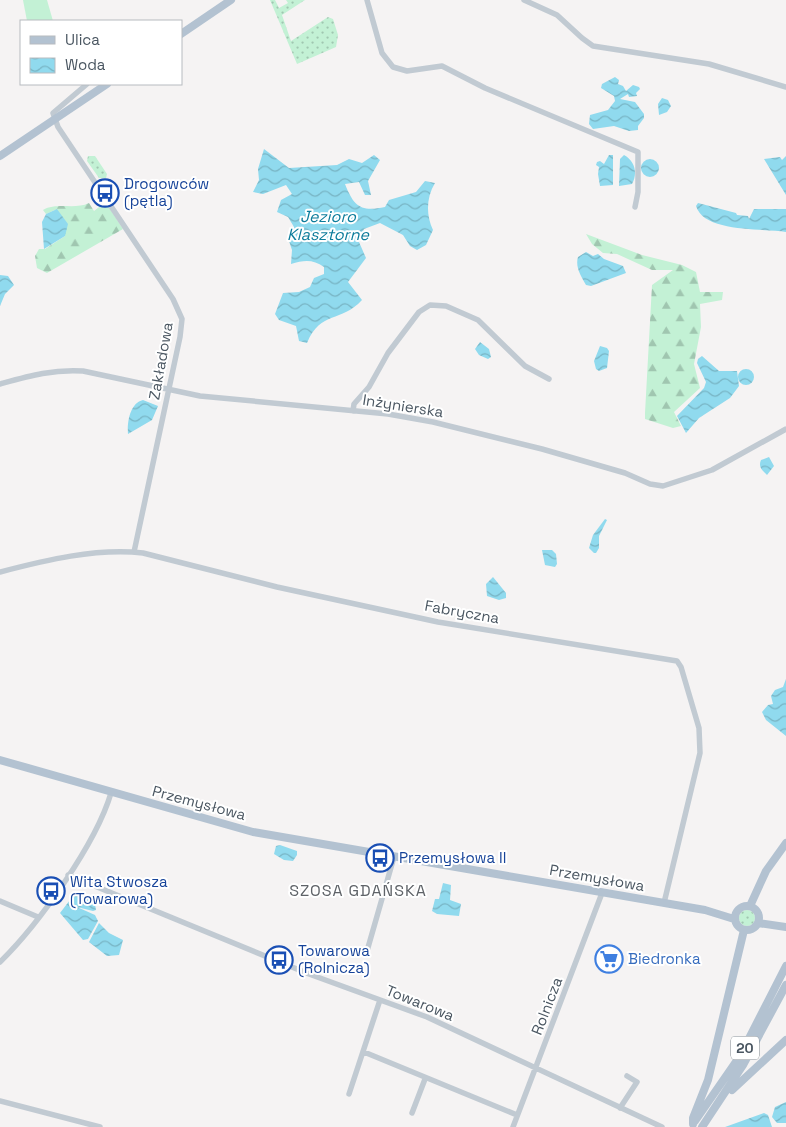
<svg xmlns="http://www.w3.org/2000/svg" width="786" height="1127" font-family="'Space Grotesk',sans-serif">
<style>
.grass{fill:url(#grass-dots)}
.forest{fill:url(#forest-firs)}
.garden{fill:#c3f1d5}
.water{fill:url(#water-waves)}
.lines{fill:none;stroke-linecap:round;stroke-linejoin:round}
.minor{stroke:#c1cad2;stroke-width:5.5}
.major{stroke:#b3c2d1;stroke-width:8}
.labels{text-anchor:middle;stroke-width:4;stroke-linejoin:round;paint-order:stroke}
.shield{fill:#fff;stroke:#808990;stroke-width:1}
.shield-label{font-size:14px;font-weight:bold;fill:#4a5661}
.transit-label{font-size:15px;fill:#164399;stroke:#fff;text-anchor:start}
.street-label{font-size:15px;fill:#4a5661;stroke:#fff}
.shop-label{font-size:15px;fill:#366cbe;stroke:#fff;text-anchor:start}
.water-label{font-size:16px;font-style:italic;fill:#0c7c9b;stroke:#fff}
.neighbourhood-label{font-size:16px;letter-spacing:1px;fill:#5f6368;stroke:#fff}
</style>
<defs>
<pattern id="grass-dots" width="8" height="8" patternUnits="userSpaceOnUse" patternTransform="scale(1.25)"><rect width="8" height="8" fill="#c3f1d5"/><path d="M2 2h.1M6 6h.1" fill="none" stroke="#a0c6b0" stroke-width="1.8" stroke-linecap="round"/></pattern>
<pattern id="forest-firs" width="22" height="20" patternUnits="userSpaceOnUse" patternTransform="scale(1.25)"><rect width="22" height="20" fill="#c3f1d5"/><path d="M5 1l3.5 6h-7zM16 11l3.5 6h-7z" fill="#a0c6b0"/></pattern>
<pattern id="water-waves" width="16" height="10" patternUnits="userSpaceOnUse" patternTransform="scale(1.25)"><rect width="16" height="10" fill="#90daee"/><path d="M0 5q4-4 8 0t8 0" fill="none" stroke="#78b4c4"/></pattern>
</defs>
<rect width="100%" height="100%" fill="#f5f3f3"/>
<path class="grass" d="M270 0H275L279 8 288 3 286 0H305L282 15 291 41 328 17 333 19 338 35 336 47 297 64Z
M88 156H95L107 174 106 178H99L87 161Z
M739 918a8 8 0 1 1 16 0a8 8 0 1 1-16 0Z"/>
<path class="forest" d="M89 203 94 211 103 204 108 206 123 229 47 273 37 268 35 256 39 249H45L65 236 57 209 46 214 43 210C57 202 75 210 89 203Z
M586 234 642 255 682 265 696 272 700 292H723L722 300 700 304 701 327 694 364 700 388 674 412 681 426 673 428 645 419V413L652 285 673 270H652L617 254 603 253 592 244Z"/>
<path class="garden" d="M23 0H47L53 21H27Z"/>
<path class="water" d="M615 77 619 80 618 84 623 86 626 91 633 85 639 87 640 89 636 93 637 96 629 97 628 94 620 99 635 102 644 114V118L638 126V130L629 131 614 126 593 129 589 124 590 115 608 110 615 101 614 96 601 88 602 84Z
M662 98 668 100 671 106 667 112 659 115 658 104Z
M264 149 289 168 337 165 349 159 362 163 374 155 380 160 368 181 371 195H365L359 182 345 184C354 207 361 212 385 207L389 200 416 192 425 181 435 183C426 198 426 215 433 230L426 245 417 250 410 246 403 235 380 223 364 229 359 242 366 258 348 282 362 300C341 323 321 310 307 343L299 341 296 326 279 320 275 314 283 293 299 292 310 287 314 278 324 274V267C313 259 304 260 291 264L292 250 289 241 294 227 288 217 277 212 281 200 292 194 286 185 263 194 253 192 259 180 258 169Z
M609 155H613V185L600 186 598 174 599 167 596 165 597 162 600 161 604 164Z
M624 155C635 161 638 173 632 184L619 186 620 159Z
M786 156V195L764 159 780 157 782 160Z
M641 168a9 9 0 1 1 18 0a9 9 0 1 1-18 0Z
M698 203 736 213 737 215 748 216 749 219 754 209H786V232C763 228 704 233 696 206Z
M57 209 68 224 65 236 44 249 42 222 46 214Z
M586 252 593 256 598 254 604 259 623 266 626 273 591 286 586 285C581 276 575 267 578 257Z
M0 275 8 276 14 285 5 294 0 306Z
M480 342 489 349 491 357 488 359 479 355 475 349Z
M600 346 607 348 609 351 607 368 599 371 596 369 594 361Z
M702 356 719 371H737L739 386 730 398 699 418 686 433 677 416 704 388 706 382 697 363 698 359Z
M738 377a8 8 0 1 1 16 0a8 8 0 1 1-16 0Z
M143 400 158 406 152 420 128 434C127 422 130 403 143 400Z
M769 457 774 466 767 475C762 470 758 467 761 460Z
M605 519 607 520 599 536V548L596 553H594L589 548 593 535Z
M542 550H552L556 554 557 564 555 567 545 565Z
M493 577 506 593V598L499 600 487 596 486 584Z
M786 679V736L766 720 762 712 768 705 773 704 771 696 775 690 783 687Z
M280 845 297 851V855L293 861 284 860 274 854 276 846Z
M443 883 451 885 450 900 461 904 459 916 437 914 432 911 435 899H439Z
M79 893 94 899 96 910 93 911 77 907 95 915 98 921 88 939 83 940 60 913 73 896Z
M99 923 109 933 123 940 119 955 107 956 89 942Z
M786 1102V1123H777L772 1117 775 1107Z
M764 1113 768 1115 772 1127H725Z"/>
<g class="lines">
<path class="minor" d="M367 0 382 53 393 67 407 71 442 66 485 88 638 152V192L635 207
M524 0 557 15 582 38 593 46 709 64 786 87
M87 84 53 113 58 127 173 299 182 319 180 337 134 552
M0 384C29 376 53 369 83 371L200 396 388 414 433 422 542 449 625 473 650 484 663 486 712 470 786 429
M353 411 354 404 369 387 388 353 419 312 430 305 446 306 478 320 525 366 549 379
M0 572C46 560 95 548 143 553L277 587 438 622 677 661 681 667 699 728 700 753 664 903
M68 875 309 974 427 1017 662 1127
M0 901 38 917
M367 951 394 857
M0 962C38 925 96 844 111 793
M364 1052 517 1115
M349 1094 380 1000
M0 1101 100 1127
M620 1108 637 1082 627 1076
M412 1113 425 1079
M513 1127 602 893"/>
<path class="major" d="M181 34 231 0
M0 156 107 84
M0 760 253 832 705 910 734 919
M735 918a12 12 0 1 1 24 0a12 12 0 1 1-24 0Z
M750 906 766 871 786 843
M758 923 786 927
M732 1090 786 1040
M695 1121 740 1056 786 966
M693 1124V1118L708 1080 744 930
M702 1127 743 1065 786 985"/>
</g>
<defs>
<g id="bus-ring" transform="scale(1.4375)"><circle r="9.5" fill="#fff" stroke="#1a4fb4" stroke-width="1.5"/><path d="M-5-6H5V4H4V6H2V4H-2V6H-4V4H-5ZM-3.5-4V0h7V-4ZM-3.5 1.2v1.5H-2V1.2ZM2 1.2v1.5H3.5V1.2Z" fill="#1a4fb4"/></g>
<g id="supermarket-ring" transform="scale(1.4375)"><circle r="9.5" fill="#fff" stroke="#3f7fe0" stroke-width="1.5"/><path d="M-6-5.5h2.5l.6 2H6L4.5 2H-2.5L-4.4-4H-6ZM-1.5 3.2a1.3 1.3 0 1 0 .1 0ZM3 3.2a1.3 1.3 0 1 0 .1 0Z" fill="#3f7fe0"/></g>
</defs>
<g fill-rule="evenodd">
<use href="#bus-ring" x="105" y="193"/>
<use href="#bus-ring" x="380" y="858"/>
<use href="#bus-ring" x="51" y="891"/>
<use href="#supermarket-ring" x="609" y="959"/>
<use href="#bus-ring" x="279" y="960"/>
</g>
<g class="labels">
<rect class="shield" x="731" y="1036.5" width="28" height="23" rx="4"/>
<g class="shield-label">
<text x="745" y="1053">20</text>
</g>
<g class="transit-label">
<text x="124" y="189">Drogowców<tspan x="124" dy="17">(pętla)</tspan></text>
<text x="399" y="863">Przemysłowa II</text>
<text x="70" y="887">Wita Stwosza<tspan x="70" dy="17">(Towarowa)</tspan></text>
<text x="298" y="956">Towarowa<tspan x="298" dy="17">(Rolnicza)</tspan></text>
</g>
<g class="street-label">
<text transform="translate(161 361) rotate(-80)" y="5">Zakładowa</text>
<text transform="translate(403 406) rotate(9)" y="5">Inżynierska</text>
<text transform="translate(462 612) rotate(10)" y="5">Fabryczna</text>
<text transform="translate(199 803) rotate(15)" y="5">Przemysłowa</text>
<text transform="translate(597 878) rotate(10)" y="5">Przemysłowa</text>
<text transform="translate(420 1003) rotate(22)" y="5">Towarowa</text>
<text transform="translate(547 1006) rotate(-69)" y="5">Rolnicza</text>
</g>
<g class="shop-label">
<text x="628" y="964">Biedronka</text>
</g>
<g class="water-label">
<text x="328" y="222">Jezioro<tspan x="328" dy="18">Klasztorne</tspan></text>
</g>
<g class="neighbourhood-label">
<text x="358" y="896">SZOSA GDAŃSKA</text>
</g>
</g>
<rect x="20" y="20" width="162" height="65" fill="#ffffff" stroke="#b7bbc0"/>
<rect x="30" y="36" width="25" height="8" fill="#b3c2d1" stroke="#b7bbc0"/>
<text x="65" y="45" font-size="15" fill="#4a5661">Ulica</text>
<rect x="30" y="58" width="25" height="15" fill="url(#water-waves)" stroke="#b7bbc0"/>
<text x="65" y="70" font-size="15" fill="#4a5661">Woda</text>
</svg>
